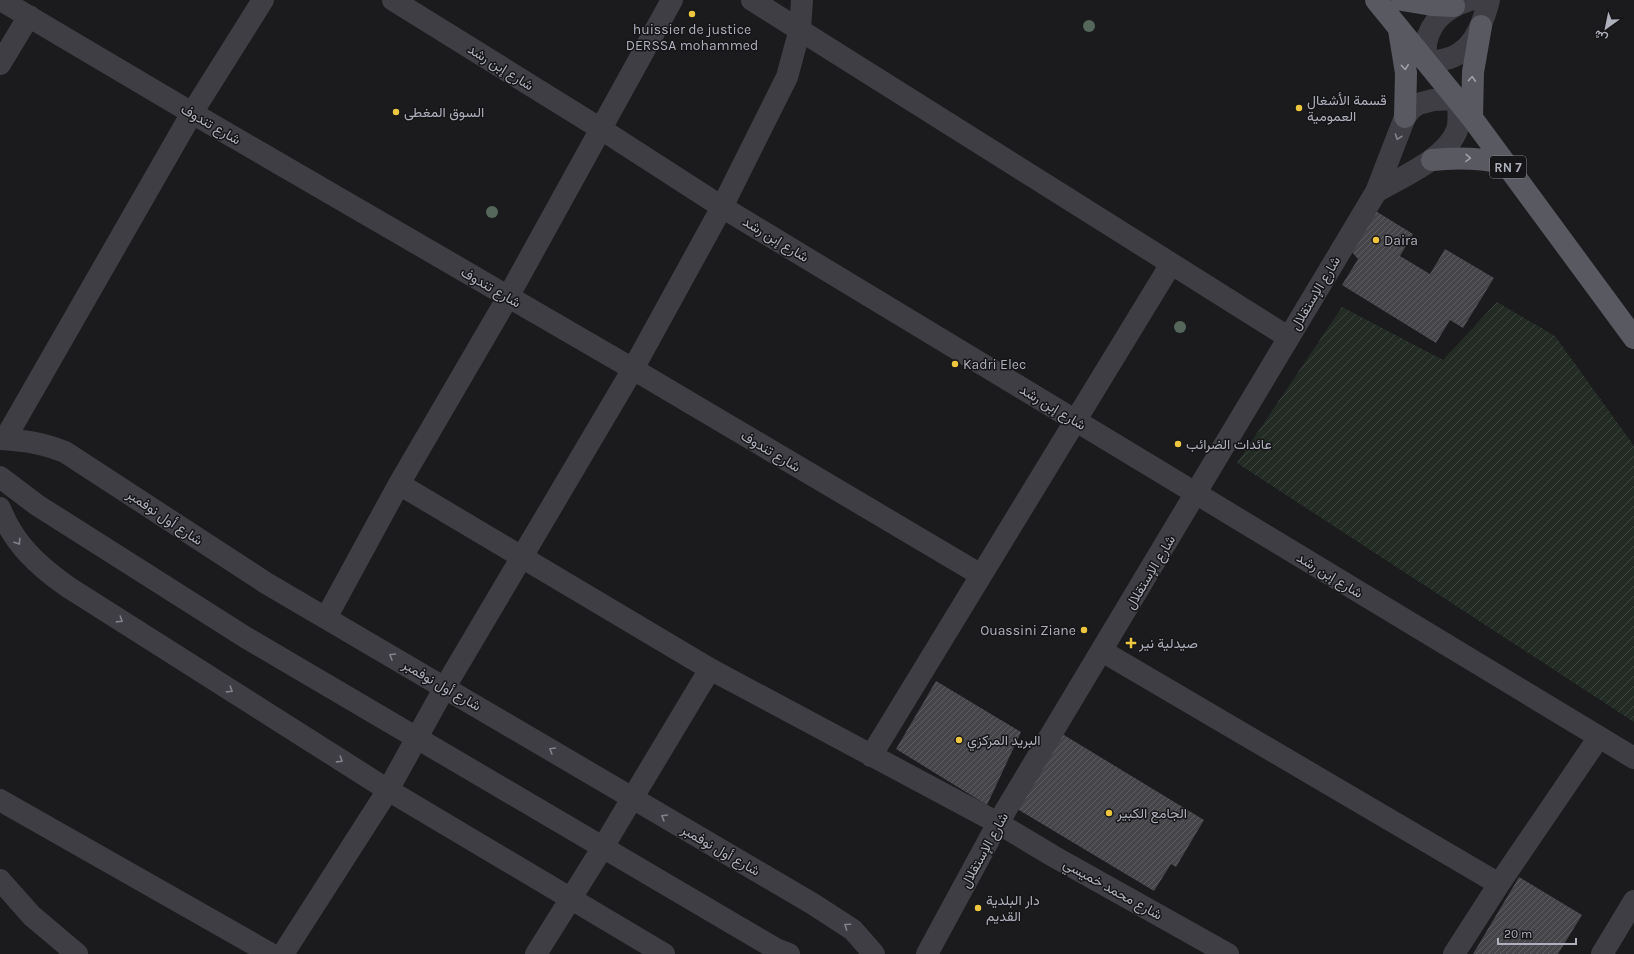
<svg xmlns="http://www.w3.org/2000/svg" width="1634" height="954" font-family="Karla,Vazirmatn,sans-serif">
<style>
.garden{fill:url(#garden-furrows)}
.building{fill:url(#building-hatch)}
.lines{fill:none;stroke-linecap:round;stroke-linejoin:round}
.minor{stroke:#3e3e44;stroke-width:22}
.tertiary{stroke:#3e3e44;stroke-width:22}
.primary{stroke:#585961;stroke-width:22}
.tree{fill:#55675a}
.oneway{stroke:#9d9faa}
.oneway2{stroke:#81828c}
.poi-dot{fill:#eec741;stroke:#161518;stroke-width:1.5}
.labels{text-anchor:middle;stroke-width:3;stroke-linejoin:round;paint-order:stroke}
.shield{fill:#161518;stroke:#80828b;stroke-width:1}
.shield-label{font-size:13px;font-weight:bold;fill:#aeb0bc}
.poi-label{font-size:14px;fill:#aeb0bc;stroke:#161518;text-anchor:start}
.street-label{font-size:14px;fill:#aeb0bc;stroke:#161518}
</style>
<defs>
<pattern id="garden-furrows" width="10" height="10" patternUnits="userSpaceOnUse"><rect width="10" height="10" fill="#222b24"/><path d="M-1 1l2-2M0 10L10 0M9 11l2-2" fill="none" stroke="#404742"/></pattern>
<pattern id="building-hatch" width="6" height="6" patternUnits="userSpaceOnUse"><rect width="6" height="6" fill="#45454a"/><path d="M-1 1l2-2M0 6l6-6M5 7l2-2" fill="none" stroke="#5d5d62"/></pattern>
</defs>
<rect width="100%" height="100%" fill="#1b1b1d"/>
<path class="garden" d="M1497 302 1555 336 1634 446V722L1237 463 1342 307 1443 360Z"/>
<path class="building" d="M1374 210 1413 234 1400 256 1430 274 1445 249 1494 278 1463 328 1450 320 1436 343 1342 285 1358 259 1350 250Z
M936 681 1021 732 987 805 896 749Z
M1059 732 1204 820 1176 867 1171 864 1154 891 1014 807Z
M1519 877 1582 915 1558 954H1473Z"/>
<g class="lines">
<path class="minor" d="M1 0 192 113 633 369 981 575
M393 0 601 129 722 207 1634 758
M752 0 1288 337
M0 64 29 16
M0 439C26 441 40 442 65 452L266 583 813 904 853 930 874 954
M5 439 192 113 263 0
M0 477 37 505 245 637 776 949 789 954
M399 484 710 669 998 823 1053 856 1228 954
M0 508C13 543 38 566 68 587L388 790 664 954
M326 618 399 484 508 297 672 0
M1102 651 1499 884
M871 756 1171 264
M0 800 271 954
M0 880 32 916 77 954
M283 954 388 790 445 687 633 369 722 207 787 77 800 29 802 0
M536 954 603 847 710 669
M1454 954 1499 884 1599 737
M1602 954 1634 901"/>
<path class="tertiary" d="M1470 0C1441 9 1422 29 1426 61 1467 63 1480 35 1489 0
M927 954 998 823 1376 192 1405 117 1411 109 1418 104 1433 100 1458 99C1458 109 1460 120 1457 130 1447 158 1402 177 1376 192"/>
<path class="primary" d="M1376 0 1472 118 1634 338
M1402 0 1432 5 1454 6
M1399 30 1406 73 1405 117
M1472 118 1473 72 1481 26
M1432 160C1457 157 1480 158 1505 163"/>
</g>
<g class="tree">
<circle cx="1089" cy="26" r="6"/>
<circle cx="492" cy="212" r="6"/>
<circle cx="1180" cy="327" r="6"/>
</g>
<defs><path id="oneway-chevron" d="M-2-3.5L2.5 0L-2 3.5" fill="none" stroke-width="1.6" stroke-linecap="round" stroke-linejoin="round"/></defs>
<g class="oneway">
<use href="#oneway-chevron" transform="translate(1405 67) rotate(84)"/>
<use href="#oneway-chevron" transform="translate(1472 79) rotate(-86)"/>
<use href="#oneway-chevron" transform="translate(1468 158) rotate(2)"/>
</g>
<g class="oneway2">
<use href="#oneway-chevron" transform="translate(1398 137) rotate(109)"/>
<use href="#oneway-chevron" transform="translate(18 542) rotate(57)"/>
<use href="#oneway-chevron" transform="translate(120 620) rotate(32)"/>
<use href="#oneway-chevron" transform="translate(392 656) rotate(-150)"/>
<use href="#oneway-chevron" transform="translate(230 690) rotate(32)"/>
<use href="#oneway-chevron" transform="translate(552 750) rotate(-149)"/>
<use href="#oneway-chevron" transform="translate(340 760) rotate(32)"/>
<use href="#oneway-chevron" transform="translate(664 817) rotate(-150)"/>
<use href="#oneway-chevron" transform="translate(847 926) rotate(-145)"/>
</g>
<g class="poi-dot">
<circle cx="692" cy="14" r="4"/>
<circle cx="1299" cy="108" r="4"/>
<circle cx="396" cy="112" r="4"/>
<circle cx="1376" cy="240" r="4"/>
<circle cx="955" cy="364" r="4"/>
<circle cx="1178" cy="444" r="4"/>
<circle cx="1084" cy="630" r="4"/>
<path d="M1129 637h4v4h4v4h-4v4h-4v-4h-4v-4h4z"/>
<circle cx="959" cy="740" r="4"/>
<circle cx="1109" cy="813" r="4"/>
<circle cx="978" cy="908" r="4"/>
</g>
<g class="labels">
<rect class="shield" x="1490" y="156" width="36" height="22" rx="3"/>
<g class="shield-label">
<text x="1508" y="172">RN 7</text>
</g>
<g class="poi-label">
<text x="692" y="34" text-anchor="middle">huissier de justice<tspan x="692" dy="16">DERSSA mohammed</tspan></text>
<text x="1307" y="105">قسمة الأشغال<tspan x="1307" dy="16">العمومية</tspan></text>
<text x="404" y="117">السوق المغطى</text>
<text x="1384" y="245">Daira</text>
<text x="963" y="369">Kadri Elec</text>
<text x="1186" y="449">عائدات الضرائب</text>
<text x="1076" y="635" text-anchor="end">Ouassini Ziane</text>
<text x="1139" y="648">صيدلية نير</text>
<text x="967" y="745">البريد المركزي</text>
<text x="1117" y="818">الجامع الكبير</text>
<text x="986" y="905">دار البلدية<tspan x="986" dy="16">القديم</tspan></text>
</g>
<g class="street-label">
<text transform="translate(501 67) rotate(32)" y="5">شارع إبن رشد</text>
<text transform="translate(211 124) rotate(30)" y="5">شارع تندوف</text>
<text transform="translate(776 239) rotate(31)" y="5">شارع إبن رشد</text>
<text transform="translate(491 287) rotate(30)" y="5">شارع تندوف</text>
<text transform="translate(1315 293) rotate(-59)" y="5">شارع الإستقلال</text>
<text transform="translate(1053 407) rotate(31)" y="5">شارع إبن رشد</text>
<text transform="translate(771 451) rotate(31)" y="5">شارع تندوف</text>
<text transform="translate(165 517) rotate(34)" y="5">شارع أول نوفمبر</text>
<text transform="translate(1150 572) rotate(-59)" y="5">شارع الإستقلال</text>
<text transform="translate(1330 575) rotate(31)" y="5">شارع إبن رشد</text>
<text transform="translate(442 685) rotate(30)" y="5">شارع أول نوفمبر</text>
<text transform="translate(721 850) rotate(30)" y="5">شارع أول نوفمبر</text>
<text transform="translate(984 850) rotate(-61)" y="5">شارع الإستقلال</text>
<text transform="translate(1113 889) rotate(29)" y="5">شارع محمد خميسي</text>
</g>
</g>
<g transform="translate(1606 28) rotate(213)" stroke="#161518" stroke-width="3" paint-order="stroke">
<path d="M0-3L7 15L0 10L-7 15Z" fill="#aeb0bc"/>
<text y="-6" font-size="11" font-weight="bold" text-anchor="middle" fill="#aeb0bc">ش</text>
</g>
<path d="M1498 938v6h78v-6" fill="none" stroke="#aeb0bc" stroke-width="2"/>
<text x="1504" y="938" font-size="12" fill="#aeb0bc" stroke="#161518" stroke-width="3" paint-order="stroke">20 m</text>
</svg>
